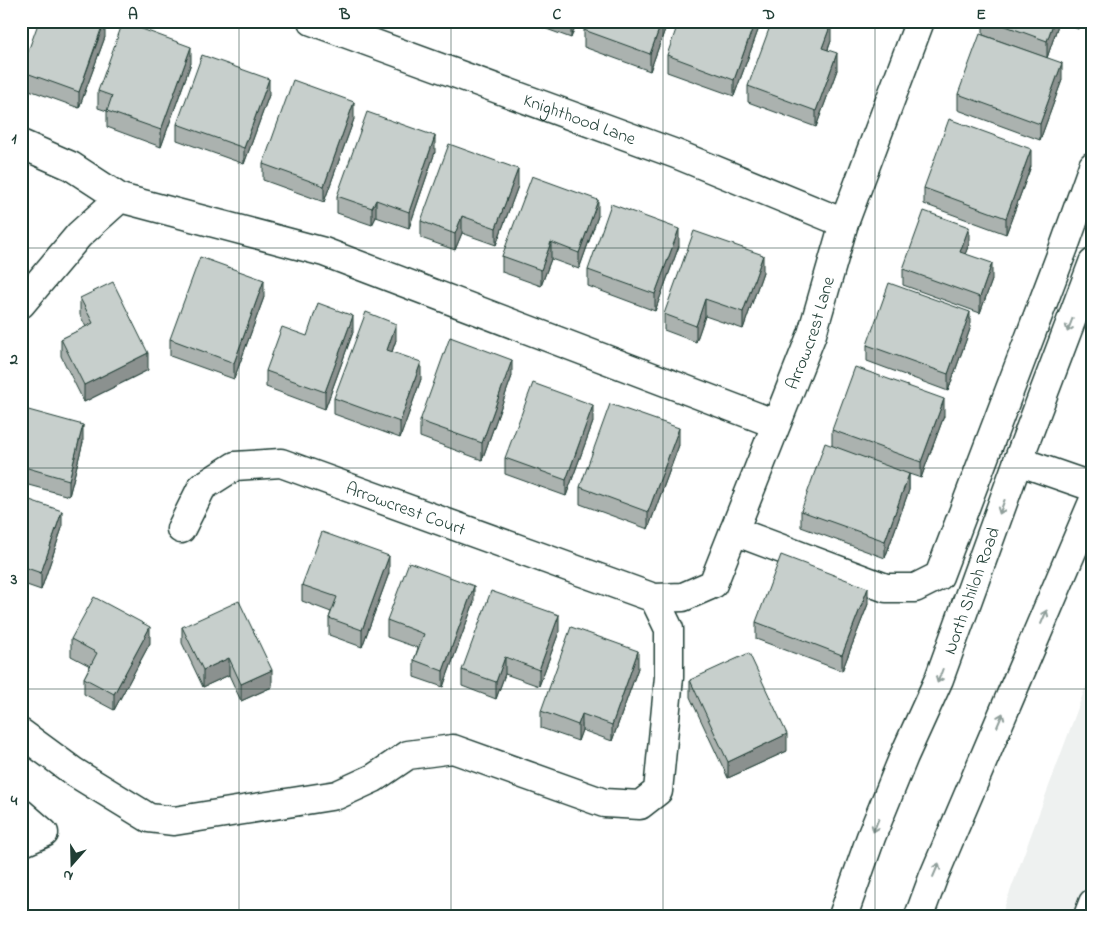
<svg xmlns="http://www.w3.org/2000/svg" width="1114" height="937" font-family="'Indie Flower',sans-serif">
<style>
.built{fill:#eef1f0}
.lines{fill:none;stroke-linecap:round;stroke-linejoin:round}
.minor-casing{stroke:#1f3d34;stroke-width:31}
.major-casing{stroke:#1f3d34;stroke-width:31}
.minor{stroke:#fff;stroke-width:28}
.major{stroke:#fff;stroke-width:28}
.wall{fill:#abb2af;stroke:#1f3d34}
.shaded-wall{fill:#8b918f;stroke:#1f3d34}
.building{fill:#c7cfcc;stroke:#1f3d34}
.oneway{stroke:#8f9e9a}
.grid{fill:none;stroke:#1f3d34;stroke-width:1;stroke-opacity:0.55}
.labels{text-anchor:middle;stroke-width:4.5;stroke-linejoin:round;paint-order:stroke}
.street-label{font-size:18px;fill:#1f3d34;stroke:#fff}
.neatline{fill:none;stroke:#1f3d34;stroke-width:2}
.grid-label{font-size:16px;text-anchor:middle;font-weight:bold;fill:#1f3d34}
</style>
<rect width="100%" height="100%" fill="#fff"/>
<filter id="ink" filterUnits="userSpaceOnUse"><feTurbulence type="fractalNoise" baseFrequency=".02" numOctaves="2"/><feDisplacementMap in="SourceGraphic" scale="10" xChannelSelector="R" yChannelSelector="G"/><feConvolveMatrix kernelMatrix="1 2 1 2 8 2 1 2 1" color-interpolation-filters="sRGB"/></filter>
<g filter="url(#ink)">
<path class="built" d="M1093 667V916H1001Z"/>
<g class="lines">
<g class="minor-casing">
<g id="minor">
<path id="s1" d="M312 21 676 154 844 223"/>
<path d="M21 144 71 166 120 198"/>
<path d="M21 304 79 235 120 198 324 252 776 424"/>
<path d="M1018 461 1093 487"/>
<path id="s2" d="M181 529 202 487 235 466 281 463 654 598 683 597 713 584 812 334 844 223 920 21"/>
<path d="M734 531 886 588H915L939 576 1064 247 1093 166"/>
<path d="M21 733 74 772 149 818 174 821 337 795 374 778 408 755 453 749 604 803 640 805 658 791 669 677V629L654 598"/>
<path d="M21 813 44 833 21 843"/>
<path d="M1088 916 1093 903"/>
</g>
</g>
<g class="major-casing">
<g id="major">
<path id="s3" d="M843 916 871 837 904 756 939 679 1018 461 1093 263"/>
<path d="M919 916 933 878 1093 502"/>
</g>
</g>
<use href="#minor" class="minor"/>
<use href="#major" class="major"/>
</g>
<path class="wall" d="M525 21H577L571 38Z
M668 21 650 71 584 47V30Z
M760 21V25L734 96 667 72V55Z
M983 21H1081L1078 29 1059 22 1047 58 983 35Z
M105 37 79 108 21 87V70Z
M831 41 828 50 837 70 816 127 748 102V86Z
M191 63 161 147 107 127V111L98 108V91Z
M1062 80 1040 140 958 110V94Z
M269 95 244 164 177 140V124Z
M354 119 324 202 263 180V164Z
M435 152 409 228 376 217 372 225 337 213V196Z
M1031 166 1006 234 924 204V188Z
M518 186 496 245 462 233 455 250 421 238V221Z
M598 216 579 269 551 259 541 286 502 272V256Z
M969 244 965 254 992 280 980 313 903 285V269Z
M679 246 655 311 588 286V270Z
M763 272 743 329 705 316 696 342 664 330V314Z
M264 297 234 379 170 356V339Z
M80 298 148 370 84 402 61 356V339L86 327 80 315Z
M970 329 948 391 867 361V345Z
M353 332 325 409 266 387V371L307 336Z
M396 340 392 352 421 379 400 438 334 414V398Z
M512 376 482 460 420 437V421Z
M21 408 83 442 69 496 21 483Z
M944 416 921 478 909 474V490L885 558 801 527V511L832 446V430Z
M593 422 566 496 505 474V458Z
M679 445 648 529 580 504V487Z
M21 497 62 528 41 590 21 583Z
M389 573 362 647 329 635V618L331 612 302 601V585Z
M474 602 443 687 414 677V660L418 648 387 637V620Z
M868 604 842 671 756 639V622Z
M182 627 272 687 241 701 229 675 203 687 182 643Z
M559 632 539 686 505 674 496 699 462 686V670Z
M71 639 150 643 114 710 84 694V678L90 666 71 656Z
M638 668 612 741 582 730 578 741 541 728V711Z
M690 680 787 751 728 778 690 697Z"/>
<path class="shaded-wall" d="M105 21V37L79 108V92Z
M571 21H577L571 38Z
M662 21H668L650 71V54Z
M755 21H760V25L734 96V80Z
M1054 21H1059V22L1047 58V41Z
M1078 21H1081L1078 29Z
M831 24V41L822 65V48Z
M191 47V63L161 147V130Z
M837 53V70L816 127V111Z
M1062 63V80L1040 140V124Z
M269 79V95L244 164V148Z
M354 102V119L324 202V186Z
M435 136V152L409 228V212Z
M1031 149V166L1006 234V218Z
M518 169V186L496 245V228Z
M376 200V217L372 225V208Z
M598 200V216L579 269V253Z
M462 216V233L455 250V234Z
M969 227V244L960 268V252Z
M679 229V246L655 311V294Z
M551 242V259L541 286V270Z
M763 255V272L743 329V312Z
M992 263V280L980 313V297Z
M264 280V297L234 379V363Z
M705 299V316L696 342V326Z
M970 312V329L948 391V374Z
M353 316V332L325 409V392Z
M396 324V340L387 366V350Z
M148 353V370L84 402V385Z
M512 360V376L482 460V443Z
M421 362V379L400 438V422Z
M944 399V416L921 478V462Z
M593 405V422L566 496V480Z
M83 425V442L69 496V480Z
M679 428V445L648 529V512Z
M909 474V490L885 558V541Z
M62 511V528L41 590V573Z
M389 556V573L362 647V630Z
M474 586V602L443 687V671Z
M868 588V604L842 671V655Z
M559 615V632L539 686V670Z
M150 627V643L114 710V694Z
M638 651V668L612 741V725Z
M505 657V674L496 699V682Z
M229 658V675L203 687V670Z
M272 670V687L241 701V684Z
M582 714V730L578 741V725Z
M787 734V751L728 778V762Z"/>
<path class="building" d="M39 21H104L79 92 21 71Z
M587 21H662L650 54 584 30Z
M679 21H755L734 80 667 55Z
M772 21H823L831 24 822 48 837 53 816 111 748 86Z
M992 21H1054L1047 41Z
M123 22 191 47 161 130 107 111 112 96 98 91Z
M980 34 1062 63 1040 124 958 94Z
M202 55 269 79 244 148 177 124Z
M293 80 354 102 324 186 263 164Z
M367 112 435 136 409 212 376 200 372 208 337 196Z
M949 119 1031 149 1006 218 924 188Z
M449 144 518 169 496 228 462 216 455 234 421 221Z
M532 176 598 200 579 253 551 242 541 270 502 256Z
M611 204 679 229 655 294 588 270Z
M924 211 969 227 960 252 992 263 980 297 903 269Z
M694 231 763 255 743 312 705 299 696 326 664 314Z
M200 257 264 280 234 363 170 339Z
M113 282 148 353 84 385 61 339 93 323 80 298Z
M889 283 970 312 948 374 867 345Z
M318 303 353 316 325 392 266 371 282 327 307 336Z
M366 312 396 324 387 350 421 362 400 422 334 398Z
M450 337 512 360 482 443 420 421Z
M855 367 944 399 921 462 832 430Z
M533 383 593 405 566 480 505 458Z
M610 404 679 428 648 512 580 487Z
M21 408 83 425 69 480 21 466Z
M825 443 909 474 885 541 801 511Z
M21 497 62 511 41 573 21 566Z
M322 532 389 556 362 630 329 618 337 597 302 585Z
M781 555 868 588 842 655 756 622Z
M409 562 474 586 443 671 414 660 424 634 387 620Z
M491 591 559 615 539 670 505 657 496 682 462 670Z
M94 597 150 627 114 694 84 678 97 653 71 639Z
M239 601 272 670 241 684 229 658 203 670 182 627Z
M571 627 638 651 612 725 582 714 578 725 541 711Z
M749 653 787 734 728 762 690 680Z"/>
<defs><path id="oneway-shaft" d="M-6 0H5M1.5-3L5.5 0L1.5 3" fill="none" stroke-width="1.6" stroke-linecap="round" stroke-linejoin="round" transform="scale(1.25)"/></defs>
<g class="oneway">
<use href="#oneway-shaft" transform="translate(1070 325) rotate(111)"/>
<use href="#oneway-shaft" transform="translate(1002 507) rotate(110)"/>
<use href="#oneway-shaft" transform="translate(1044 617) rotate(-67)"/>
<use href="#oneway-shaft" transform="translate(940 676) rotate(111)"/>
<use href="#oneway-shaft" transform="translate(1000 720) rotate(-67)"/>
<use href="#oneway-shaft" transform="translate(876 825) rotate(112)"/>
<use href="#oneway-shaft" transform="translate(936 870) rotate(-67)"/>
</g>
</g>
<path class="grid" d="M239 21V916M451 21V916M663 21V916M875 21V916M21 248H1093M21 468H1093M21 689H1093"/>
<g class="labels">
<g class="street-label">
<text dy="6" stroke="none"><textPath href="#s1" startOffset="285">Knighthood Lane</textPath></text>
<text dy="6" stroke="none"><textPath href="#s2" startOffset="860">Arrowcrest Lane</textPath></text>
<text dy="6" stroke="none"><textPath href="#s2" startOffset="265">Arrowcrest Court</textPath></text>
<text dy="6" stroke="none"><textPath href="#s3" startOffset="350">North Shiloh Road</textPath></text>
</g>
</g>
<rect width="1114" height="937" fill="none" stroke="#fff" stroke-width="55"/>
<g transform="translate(72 864) rotate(200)" stroke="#ffffff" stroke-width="4" paint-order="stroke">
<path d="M0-4L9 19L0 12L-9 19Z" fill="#1f3d34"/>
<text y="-8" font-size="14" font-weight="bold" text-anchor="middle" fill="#1f3d34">N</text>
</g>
<rect x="28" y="28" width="1058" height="882" class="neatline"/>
<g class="grid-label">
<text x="133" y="19">A</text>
<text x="345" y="19">B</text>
<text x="557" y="19">C</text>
<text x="769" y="19">D</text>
<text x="981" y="19">E</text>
<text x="14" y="143">1</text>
<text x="14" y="364">2</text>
<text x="14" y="584">3</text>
<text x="14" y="805">4</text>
</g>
</svg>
